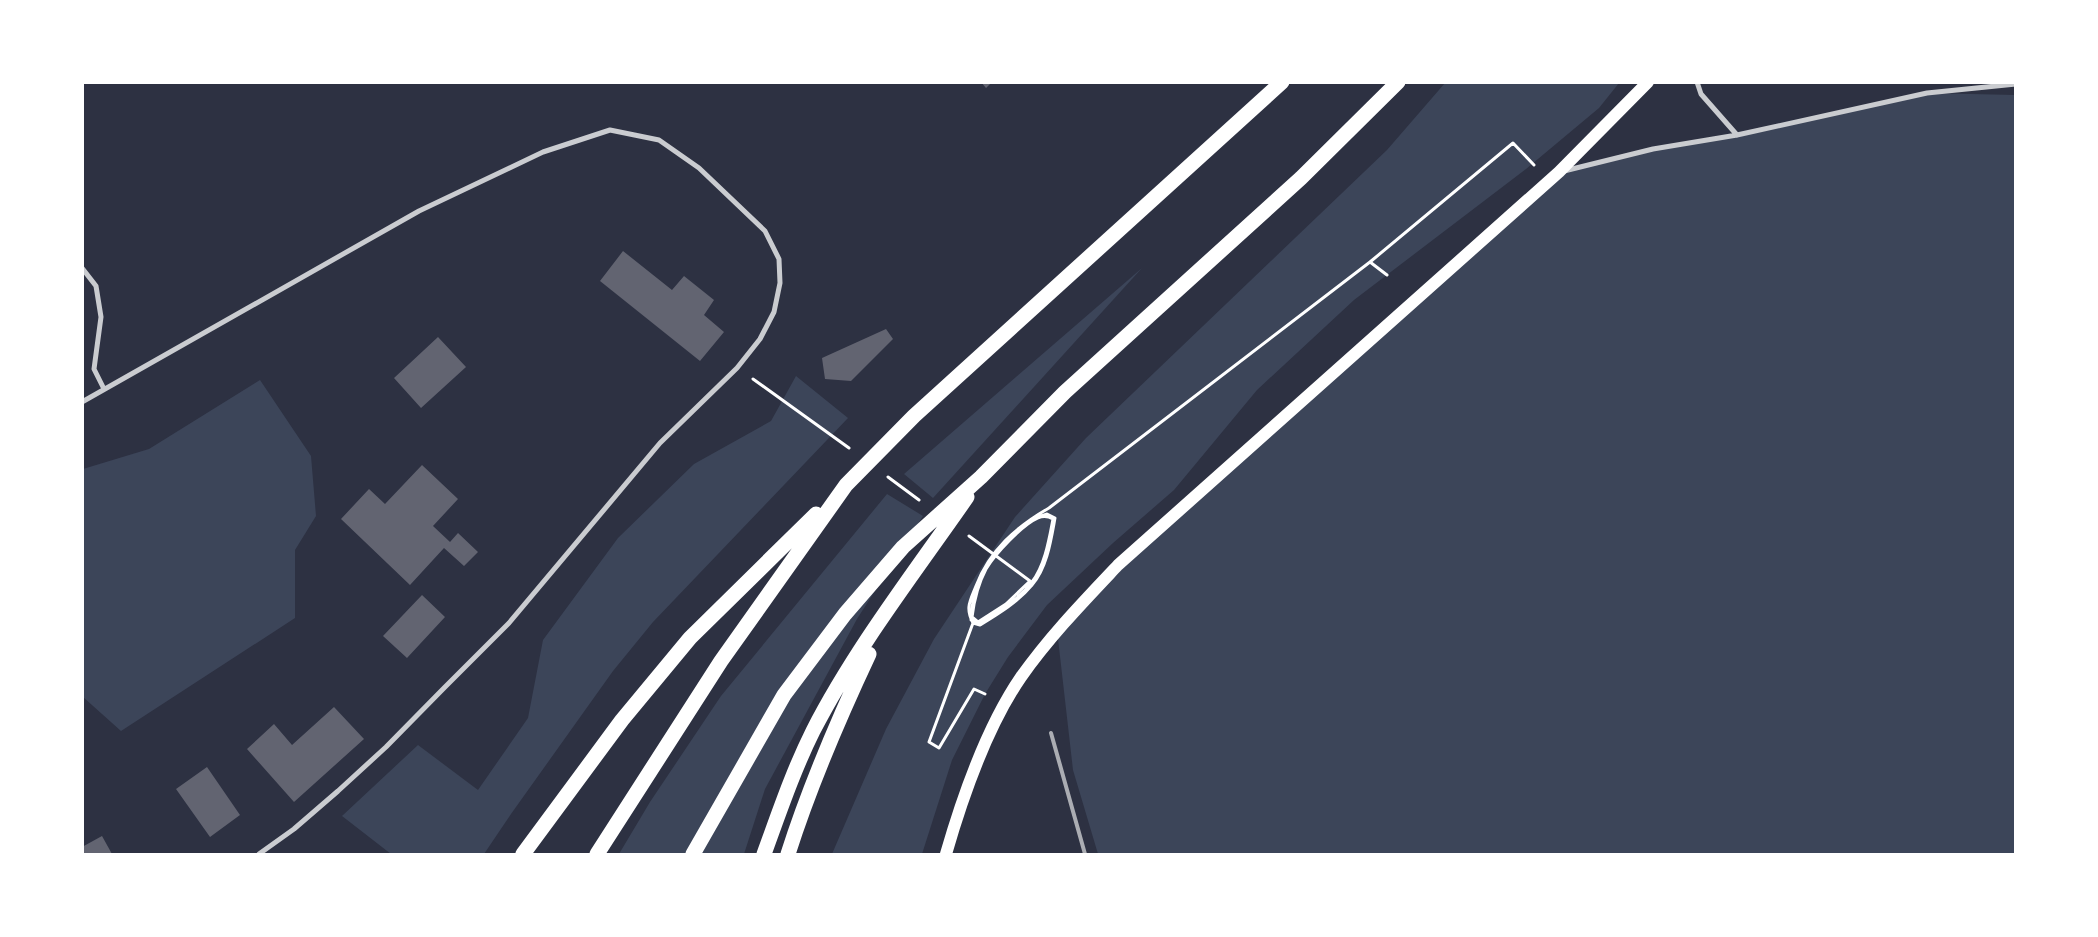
<svg xmlns="http://www.w3.org/2000/svg" width="2098" height="937" font-family="Montserrat,sans-serif">
<style>
.green{fill:#3c4559}
.building{fill:#626471}
.lines{fill:none;stroke-linecap:round;stroke-linejoin:round}
.path{stroke:#fff;stroke-width:3}
.minor{stroke:#caccd0;stroke-width:5}
.primary{stroke:#fff;stroke-width:12}
.motorway{stroke:#fff;stroke-width:15}
.rail{stroke:#abadb3;stroke-width:4}
</style>
<rect width="100%" height="100%" fill="#2d3142"/>
<path class="green" d="M1445 83H1619L1599 108 1526 169 1354 300 1257 390 1174 490 1113 543 1047 605 1008 657 985 694 952 760 922 854H832L886 729 934 639 1015 517 1086 438 1387 150Z
M1927 93 2015 95V854H1098L1073 770 1057 630 1118 565 1559 172 1653 149 1737 135Z
M1142 268 933 498 904 474Z
M796 376 848 418 653 622 613 671 511 814 484 854H391L342 816 418 745 478 790 528 718 543 640 618 538 694 464 771 421Z
M260 380 311 456 316 516 295 550V618L121 731 83 697V469L149 449Z
M887 494 923 516 857 619 765 789 744 854H619L650 802 721 696Z"/>
<path class="building" d="M981 82H992L986 88Z
M623 251 672 290 684 276 714 300 704 315 724 332 700 361 600 281Z
M886 329 893 339 851 381 825 379 822 358Z
M438 337 466 367 421 408 394 378Z
M422 465 458 499 433 526 450 542 458 533 478 552 464 566 444 548 410 585 341 519 369 489 385 504Z
M422 595 445 617 407 658 383 636Z
M334 707 364 739 294 802 247 749 274 724 292 745Z
M207 767 240 815 210 837 176 789Z
M102 836 112 854H82V847Z"/>
<g class="lines">
<path class="path" d="M1370 262 1513 143 1534 165
M753 379 849 448
M888 477 919 500
M969 536 1030 581 1006 604 978 622 972 617C974 601 978 584 986 569 995 554 1022 525 1038 518 1044 515 1048 516 1053 519 1049 540 1045 565 1032 582 1019 600 997 612 979 623L971 620C972 582 990 556 1017 532 1026 525 1035 517 1047 514L1055 518C1051 540 1047 568 1032 585 1018 602 998 614 980 625L973 623C965 608 970 601 976 586 990 550 1016 527 1049 508L1370 262 1387 275
M973 623 929 742 939 748 974 689 985 694"/>
<path class="minor" d="M1697 82 1701 94 1737 135
M1564 171 1653 149 1737 135 1927 93 2016 84
M82 268 96 286 101 317 94 369 104 389
M82 402 419 211 543 152 610 130 659 140 699 168 765 231 779 259 780 283 774 312 760 339 737 368 660 443 509 623 445 687 386 747 338 791 294 829 259 854"/>
<path class="primary" d="M946 854C963 795 986 728 1021 677 1050 636 1084 601 1118 565L1559 172 1648 82"/>
<path class="motorway" d="M523 854 622 720 690 638 816 514
M597 854 721 661 846 485 914 416 1282 82
M693 854 784 695 845 614 903 547 981 477 1065 392 1301 178 1398 82
M764 854C779 813 793 771 813 731 855 649 915 572 967 497
M788 854C810 785 838 720 869 654"/>
<path class="rail" d="M1051 733 1085 854"/>
</g>
<rect width="2098" height="937" fill="none" stroke="#ffffff" stroke-width="168"/>
</svg>
